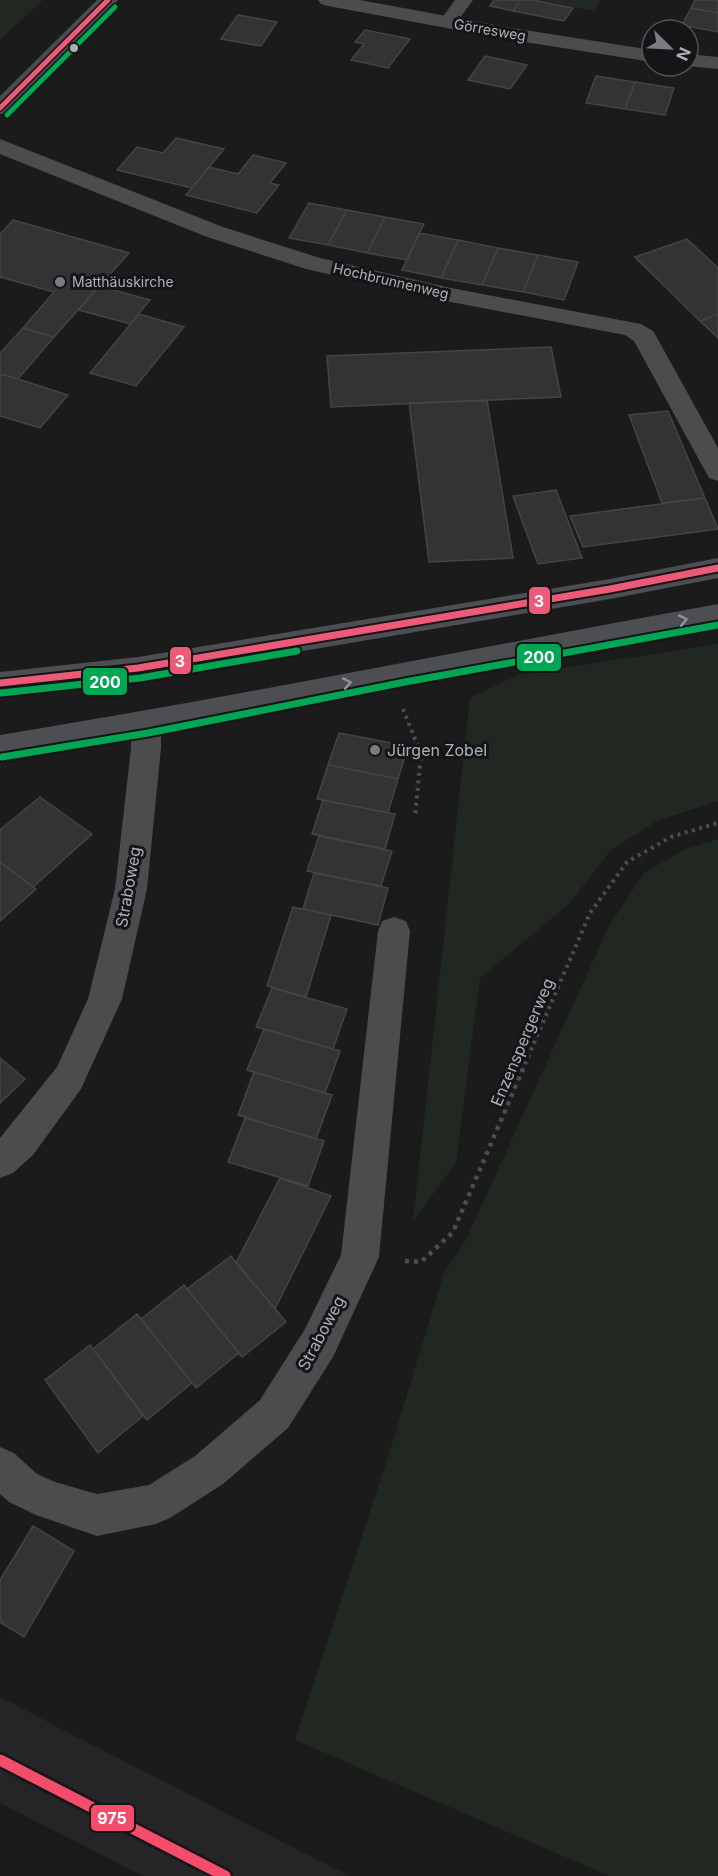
<svg xmlns="http://www.w3.org/2000/svg" width="718" height="1876" font-family="Inter,sans-serif">
<style>
.built{fill:#252527}
.green{fill:#212822}
.building{fill:#333;stroke:#434447;stroke-width:1.5}
.lines{fill:none;stroke-linecap:round;stroke-linejoin:round}
.path-far1{stroke:#4c4d50;stroke-width:4;stroke-dasharray:3 4.5;stroke-linecap:butt}
.path{stroke:#4c4d50;stroke-width:4.5;stroke-dasharray:4 5;stroke-linecap:butt}
.service{fill:#4b4c4e;fill-rule:evenodd}
.minor{fill:#4b4c4e;fill-rule:evenodd}
.tertiary{fill:#4b4c4e;fill-rule:evenodd}
.primary{fill:#4d4e51;fill-rule:evenodd}
.bus-1-far1-casing{stroke:#151517;stroke-width:8}
.bus-1-casing{stroke:#151517;stroke-width:11}
.bus-2-far1-casing{stroke:#151517;stroke-width:8}
.bus-2-casing{stroke:#151517;stroke-width:11}
.bus-1-far1{stroke:#ec5a78;stroke-width:5}
.bus-1{stroke:#ec5a78;stroke-width:7}
.bus-2-far1{stroke:#00a651;stroke-width:5}
.bus-2{stroke:#00a651;stroke-width:7}
.rail-1-casing{stroke:#151517;stroke-width:16}
.rail-1{stroke:#f44d6c;stroke-width:11}
.oneway{stroke:#90939b}
.bus-dot{fill:#adb0bb;stroke:#151517;stroke-width:2}
.poi-dot{fill:#7a7c83;stroke:#151517;stroke-width:2}
.labels{text-anchor:middle;stroke-width:6;stroke-linejoin:round;paint-order:stroke}
.far-street-label{font-size:14px;fill:#adb0bb;stroke:#151517}
.far-poi-label{font-size:14px;fill:#adb0bb;stroke:#151517;text-anchor:start}
.poi-label{font-size:16px;fill:#adb0bb;stroke:#151517;text-anchor:start}
.street-label{font-size:16px;fill:#adb0bb;stroke:#151517}
.line-badge{stroke:#151517;stroke-width:2}
.badge-label{font-size:16px;text-anchor:middle;font-weight:bold;fill:#fff}
</style>
<rect width="100%" height="100%" fill="#1b1b1b"/>
<path class="built" d="M0 1697 77 1737 349 1876H143L0 1803Z"/>
<path class="green" d="M0 0H43L0 40Z
M539 0H601L594 11Z
M718 644V801L657 821 611 850 569 904 480 978 456 1162 413 1222 470 698 518 675Z
M718 839V1876H609L295 1740 387 1460 444 1273 466 1240 609 926 644 873 683 850Z"/>
<path class="building" d="M494 0H521L513 11 490 6Z
M521 0H533L573 8 564 21 513 11Z
M695 0H718V13L691 8Z
M691 8 718 13V32L682 25Z
M238 15 277 22 261 46 221 39Z
M365 30 410 39 388 68 351 60 364 44 355 42Z
M485 56 527 65 510 89 468 80Z
M596 76 635 82 625 109 586 103Z
M635 82 674 88 665 115 625 109Z
M176 138 224 149 192 188 117 170 137 147 163 153Z
M253 155 286 163 270 183 279 185 257 213 186 195 209 167 238 174Z
M309 203 347 210 328 245 289 238Z
M347 210 385 217 367 253 328 245Z
M385 217 424 224 407 260 367 253Z
M13 220 129 253 54 337 23 328 54 292 0 277V234Z
M419 233 458 240 441 278 402 270Z
M687 239 718 268V314L700 321 635 257Z
M458 240 498 248 482 285 441 278Z
M498 248 538 255 523 292 482 285Z
M538 255 578 262 564 300 523 292Z
M99 286 150 300 130 324 79 310Z
M139 314 184 327 136 386 90 373Z
M718 314V338L700 321Z
M23 328 54 337 18 379 0 374V353Z
M551 347 561 397 331 407 327 356Z
M0 374 18 379 68 395 40 428 0 416Z
M487 400 513 558 429 562 409 403Z
M668 411 705 498 662 503 629 415Z
M556 490 582 558 538 564 513 496Z
M705 498 718 529 583 547 570 516Z
M339 733 408 746 398 779 328 765Z
M328 765 398 779 388 813 317 799Z
M40 797 92 834 33 887 0 862V830Z
M323 800 395 814 385 849 312 834Z
M319 836 392 851 381 886 307 871Z
M0 862 36 889 0 921Z
M314 873 388 888 378 925 303 909Z
M293 907 331 915 306 997 267 986Z
M272 988 347 1009 333 1049 256 1027Z
M264 1029 340 1051 325 1093 247 1070Z
M0 1058 25 1079 0 1103Z
M254 1072 332 1095 316 1139 238 1115Z
M245 1118 324 1141 308 1186 228 1162Z
M280 1178 331 1196 275 1309 236 1263Z
M231 1256 286 1322 242 1357 187 1289Z
M184 1285 239 1353 196 1388 141 1319Z
M137 1314 192 1383 147 1420 93 1349Z
M90 1345 143 1416 98 1453 45 1380Z
M33 1526 74 1551 24 1637 0 1622V1580Z"/>
<g class="lines">
<path class="path-far1" d="M403 709 421 754 415 817
M522 1071 590 913 627 862 671 837 718 823"/>
<path class="path" d="M405 1261 421 1262 453 1232 523 1069"/>
<path class="service" d="M455 0H473L454 26H442L439 22Z"/>
<path class="minor" d="M318 0H360L512 28 652 50V62L512 40 328 6 321 4Z
M688 54 718 57V69L687 66Z
M0 139 223 227 320 258 451 288 641 324 653 331 656 336 718 448V481L709 478 634 341 625 335 451 302 306 269 207 237 0 154Z
M146 711 157 715 161 723V748L147 889 122 999 81 1089 33 1155 13 1173 0 1178V1138L57 1067 88 999 115 889 131 748V723L135 715Z
M394 917 406 921 410 931 379 1257 333 1357 288 1428 223 1484 170 1518 156 1524 97 1536 36 1515 9 1502 0 1494V1447L14 1453 37 1474 55 1482 97 1494 149 1485 195 1456 260 1400 305 1329 341 1255 378 931 382 921Z"/>
<path class="tertiary" d="M97 0H118L8 113 0 114V96Z"/>
<path class="primary" d="M718 558V578L610 599 138 679 0 694V672L138 657 610 579Z
M718 604V624L403 683 146 735 0 759V735C240 696 479 647 718 604Z"/>
<g class="bus-1-far1-casing">
<path id="bus-1-far1" d="M0 108 108 0"/>
</g>
<g class="bus-1-casing">
<path id="bus-1" d="M0 683 138 668 610 589 718 568"/>
</g>
<g class="bus-2-far1-casing">
<path id="bus-2-far1" d="M7 115 115 7"/>
</g>
<g class="bus-2-casing">
<path id="bus-2" d="M1 693 140 678 297 651
M2 757 148 733 405 682 718 625"/>
</g>
<use href="#bus-1-far1" class="bus-1-far1"/>
<use href="#bus-1" class="bus-1"/>
<use href="#bus-2-far1" class="bus-2-far1"/>
<use href="#bus-2" class="bus-2"/>
<g class="rail-1-casing">
<path id="rail-1" d="M0 1760 225 1876"/>
</g>
<use href="#rail-1" class="rail-1"/>
</g>
<defs><path id="oneway-chevron" d="M-2-3.5L2.5 0L-2 3.5" fill="none" stroke-width="1.6" stroke-linecap="round" stroke-linejoin="round" transform="scale(1.5)"/></defs>
<g class="oneway">
<use href="#oneway-chevron" transform="translate(683 620) rotate(-11)"/>
<use href="#oneway-chevron" transform="translate(347 683) rotate(-11)"/>
</g>
<circle class="bus-dot" cx="74" cy="48" r="5"/>
<g class="poi-dot">
<circle cx="60" cy="282" r="6"/>
<circle cx="375" cy="750" r="6"/>
</g>
<g class="labels">
<g class="far-street-label">
<text transform="translate(490 30) rotate(10)" y="5">Görresweg</text>
<text transform="translate(391 281) rotate(13)" y="5">Hochbrunnenweg</text>
</g>
<g class="far-poi-label">
<text x="72" y="287">Matthäuskirche</text>
</g>
<g class="poi-label">
<text x="387" y="756">Jürgen Zobel</text>
</g>
<g class="street-label">
<text transform="translate(128 887) rotate(-80)" y="6">Straboweg</text>
<text transform="translate(522 1042) rotate(-67)" y="6">Enzenspergerweg</text>
<text transform="translate(321 1333) rotate(-62)" y="6">Straboweg</text>
</g>
</g>
<g class="line-badge">
<rect x="528" y="586" width="23" height="29" rx="6" fill="#ec5a78"/>
<rect x="516" y="643" width="46" height="29" rx="6" fill="#00a651"/>
<rect x="169" y="646" width="23" height="29" rx="6" fill="#ec5a78"/>
<rect x="82" y="667" width="46" height="29" rx="6" fill="#00a651"/>
<rect x="90" y="1804" width="45" height="28" rx="6" fill="#f44d6c"/>
</g>
<g class="badge-label">
<text x="539" y="607">3</text>
<text x="539" y="663">200</text>
<text x="180" y="667">3</text>
<text x="105" y="688">200</text>
<text x="112" y="1824">975</text>
</g>
<g transform="translate(670 48) rotate(114)"><circle r="28" fill="#151517" stroke="#525359" stroke-width="1.5"/>
<path d="M0-4.5L10 22L0 15L-10 22Z" fill="#7a7c83"/>
<text y="-9" font-size="16" font-weight="bold" text-anchor="middle" fill="#adb0bb">N</text>
</g>
</svg>
